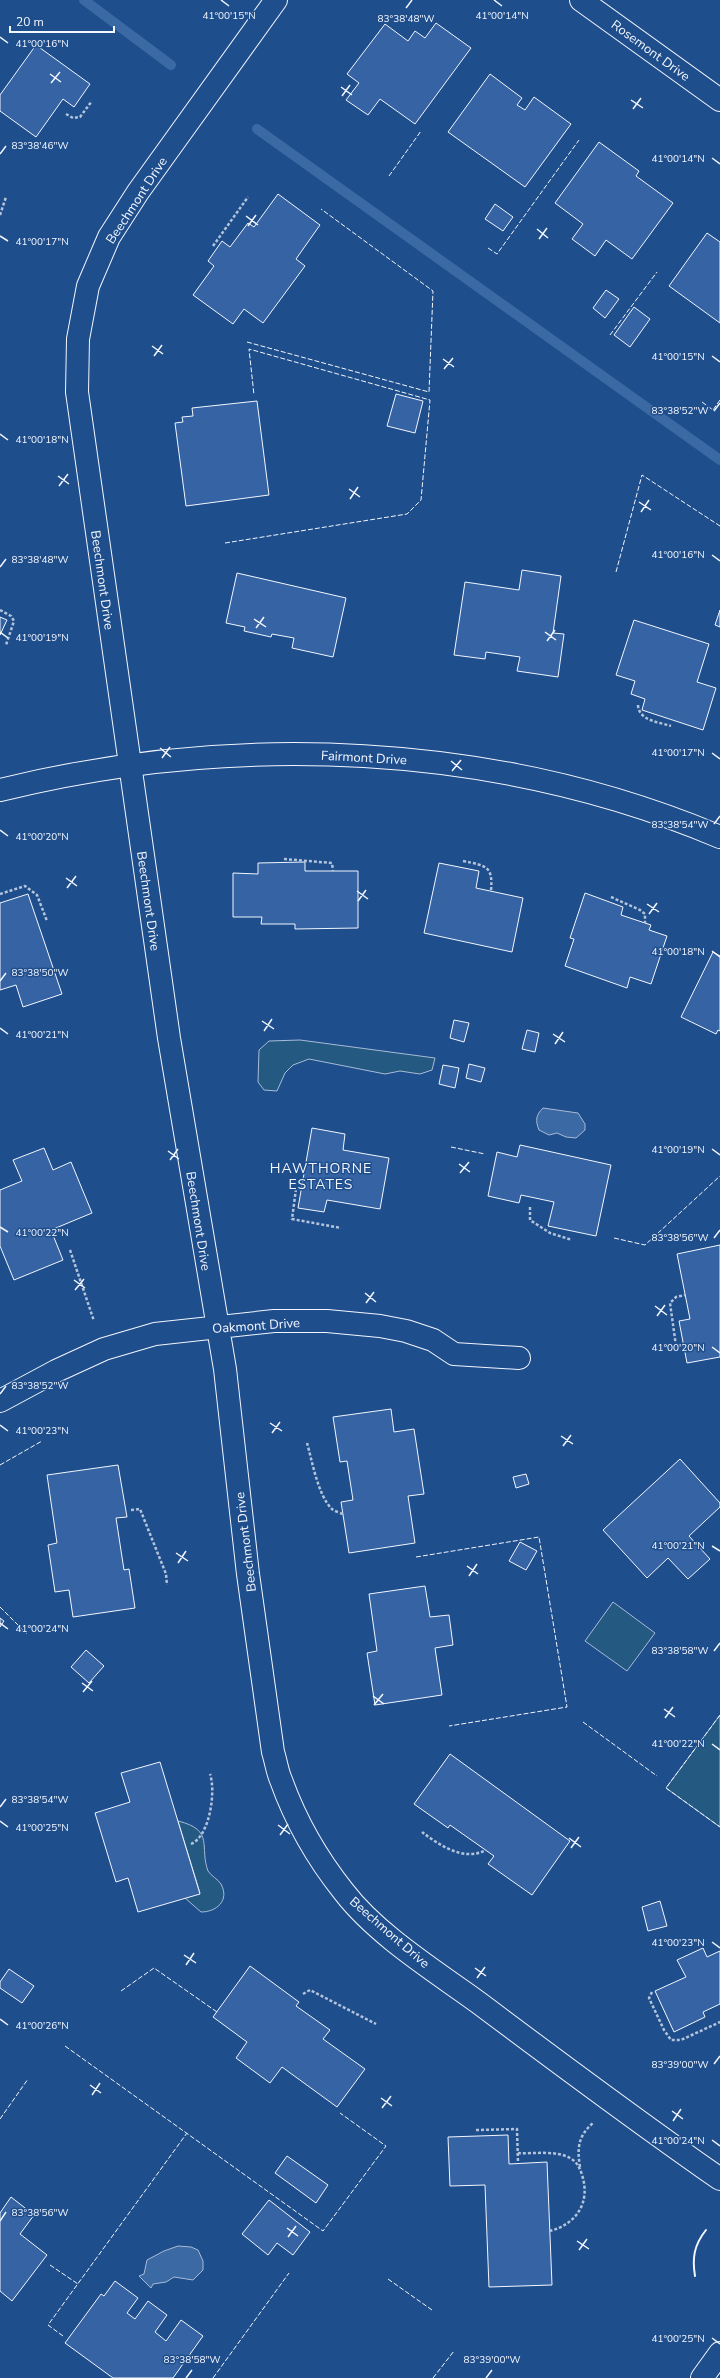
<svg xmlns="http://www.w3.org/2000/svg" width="720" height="2378" font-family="'Nunito Sans',sans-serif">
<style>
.green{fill:#245a82;stroke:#a8bbd7}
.water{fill:#3b69a3;stroke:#a8bbd7}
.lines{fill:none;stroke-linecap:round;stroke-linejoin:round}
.stream{stroke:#3b69a3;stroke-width:10}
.building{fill:#3563a3;stroke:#f2f6ff}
.minor-casing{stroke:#f2f6ff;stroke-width:24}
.primary-casing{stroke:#f2f6ff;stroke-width:24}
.path{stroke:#b3c4dc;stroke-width:2.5;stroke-dasharray:3 2;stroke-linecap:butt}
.minor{stroke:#1f4e8c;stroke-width:22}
.primary{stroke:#1f4e8c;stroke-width:22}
.fence{stroke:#f2f6ff;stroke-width:1;stroke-dasharray:5 2;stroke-linecap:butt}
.wall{stroke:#f2f6ff;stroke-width:2}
.ticks{fill:none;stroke:#f2f6ff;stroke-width:1.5}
.labels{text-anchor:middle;stroke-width:3;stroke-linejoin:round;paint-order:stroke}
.street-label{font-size:13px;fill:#f2f6ff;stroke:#1f4e8c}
.neighbourhood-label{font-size:14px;letter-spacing:1px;fill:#f2f6ff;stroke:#1f4e8c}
.ticks-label{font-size:10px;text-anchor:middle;fill:#f2f6ff;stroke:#1f4e8c;stroke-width:3;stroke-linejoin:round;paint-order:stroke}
</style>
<rect width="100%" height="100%" fill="#1f4e8c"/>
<path class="green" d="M300 1040 435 1058 432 1070 420 1074 400 1071 385 1074 309 1059 293 1065 285 1073 277 1091 264 1090 258 1082 259 1050 269 1041Z
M613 1602 655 1633 627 1671 585 1641Z
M720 1715V1827L666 1788Z
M178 1821C215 1830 199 1847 208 1871 211 1876 218 1879 221 1884 230 1901 216 1912 201 1912L185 1898 200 1893Z"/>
<path class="water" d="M543 1108 578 1113 585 1124V1130L576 1138 566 1137 557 1133 549 1135 539 1130C535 1120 536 1115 543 1108Z
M178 2246 191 2247 198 2250 203 2261V2270L193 2280 174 2277 166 2282 153 2284 151 2288 139 2276 144 2274 147 2260 164 2251Z"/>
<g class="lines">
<path class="stream" d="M84 0 171 65
M257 129 720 460"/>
</g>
<path class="building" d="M436 23 471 48 415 124 380 99 368 115 346 100 359 83 347 74 385 24 408 41 415 31 425 38Z
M36 45 90 84 74 107 63 99 36 137 0 111V95Z
M490 74 522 98 517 105 525 110 534 97 571 124 525 187 448 132Z
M599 142 639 171 636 176 673 203 632 259 606 240 595 256 572 239 583 224 555 203Z
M278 194 320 225 296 259 305 266 263 323 244 309 233 324 193 295 214 266 208 261 222 241 230 247 248 223 254 227Z
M495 204 513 217 503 231 485 219Z
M707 233 720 242V323L669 286Z
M606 290 619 299 605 318 593 308Z
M634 307 650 319 630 347 614 335Z
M396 394 423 401 415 433 387 426Z
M257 401 269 495 186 506 175 423 183 422 182 417 193 416 192 408Z
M522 570 561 576 553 633 564 634 558 677 517 671 520 657 486 652 485 659 454 655 465 582 519 590Z
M237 573 346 598 333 657 292 648 294 638 272 634 271 637 244 631 245 627 226 623Z
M720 610V627L715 625Z
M0 617 7 620 0 635Z
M634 620 709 644 697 682 716 688 703 730 642 710 645 699 631 694 635 681 616 675Z
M305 862V871H358V928L295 929V924H261L262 917H233V873L258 874V863Z
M439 863 479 871 476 888 523 898 512 952 424 933Z
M585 893 623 907 621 915 651 925 649 930 667 936 651 984 630 977 627 988 565 966 574 939 570 938Z
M28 894 62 994 23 1007 16 985 0 990V903Z
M713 952 720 956V1031L718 1030 716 1034 681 1017Z
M454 1020 469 1023 464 1042 450 1038Z
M527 1030 539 1033 535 1052 522 1049Z
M469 1064 485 1068 481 1082 466 1078Z
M443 1065 459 1068 455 1088 439 1084Z
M312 1128 345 1134 343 1150 389 1158 380 1209 327 1200 324 1212 298 1208Z
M520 1145 611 1165 596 1236 548 1226 554 1202 521 1195 519 1203 488 1196 497 1152 517 1157Z
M44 1148 53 1170 71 1162 92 1213 51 1230 63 1260 14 1280 0 1246V1190L22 1181 13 1160Z
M720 1245V1357L687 1363 679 1321 690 1319 677 1254Z
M391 1409 394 1432 414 1429 424 1494 408 1496 415 1543 349 1553 341 1502 353 1500 347 1461 340 1462 333 1417Z
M680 1459 720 1503V1507L689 1536 710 1559 688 1579 668 1558 647 1578 603 1530Z
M118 1465 127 1517 116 1518 124 1570 129 1569 135 1608 73 1617 69 1590 55 1592 48 1545 57 1543 47 1475Z
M526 1474 529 1484 516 1488 513 1477Z
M520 1542 537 1551 526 1570 509 1561Z
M425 1586 430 1617 449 1615 453 1645 435 1648 442 1695 375 1705 367 1653 377 1651 369 1594Z
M0 1618 4 1621 0 1627Z
M86 1650 104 1666 89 1683 71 1667Z
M450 1754 570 1841 532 1895 488 1864 494 1856 450 1825 448 1828 414 1804Z
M160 1762 200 1894 138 1912 128 1878 116 1882 95 1813 130 1802 121 1773Z
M660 1901 667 1926 648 1931 642 1907Z
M703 1948 707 1957 720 1951V2004L703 2012 705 2017 674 2032 655 1991 686 1977 677 1960Z
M250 1966 299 2002 296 2006 330 2030 323 2039 365 2069 337 2107 282 2067 270 2083 236 2058 247 2042 213 2017Z
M9 1969 34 1986 22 2003 0 1988V1982Z
M508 2135 509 2164 547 2162 552 2285 489 2287 485 2185 450 2186 448 2137Z
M287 2156 328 2185 316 2203 275 2173Z
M11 2197 34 2215 20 2234 47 2255 12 2301 0 2291V2213Z
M269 2200 310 2232 293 2255 277 2243 268 2255 242 2234Z
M115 2281 138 2298 127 2313 135 2319 148 2301 167 2315 155 2332 166 2341 181 2320 203 2336 173 2378H113L65 2343 101 2294 104 2296Z"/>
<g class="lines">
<g class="minor-casing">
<path id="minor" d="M276 0 138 192 109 237 88 286 78 339 77 392 169 1038 225 1369 248 1574 273 1752C276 1761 277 1771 281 1780 296 1822 316 1857 344 1892 377 1935 435 1971 479 2003 559 2063 638 2122 720 2179
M581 0 720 100
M0 790C236 732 495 742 720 837
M0 1401 56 1371 104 1349 155 1334 274 1321H327L380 1326 406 1331 433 1340 454 1354 519 1358"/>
</g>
<g class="primary-casing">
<path id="primary" d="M702 2378 720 2353"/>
</g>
<path class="path" d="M66 114 73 118 80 117 92 101
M0 215 6 197
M213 246 248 197
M0 610 11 616 14 621 6 645
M638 705C639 721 659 722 671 726
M284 859 332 863 333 871
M463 861C487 866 493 866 491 891
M0 894 25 886 37 895 47 921
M611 897 640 910 645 914V923
M296 1189 292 1219 341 1228
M530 1207V1220L550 1233 572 1240
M70 1250 94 1321
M676 1346 670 1303 676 1297 685 1295
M307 1443C312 1460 318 1496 332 1509 334 1511 340 1513 343 1514
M131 1510 140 1509 166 1574 167 1585
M422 1832C439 1845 464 1862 486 1850
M191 1844C210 1836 216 1791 210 1774
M652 1992 649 1998 664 2030 671 2040H681L720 2022
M303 1994 310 1990 376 2024
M476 2130 517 2129 518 2163
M518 2153C534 2154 556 2150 570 2158 577 2162 580 2168 582 2175 591 2203 576 2224 550 2231
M580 2167C577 2148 578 2136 593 2123"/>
<use href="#minor" class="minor"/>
<use href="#primary" class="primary"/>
<path class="fence" d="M389 176 421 131
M488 248 497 254 579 140
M610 335 657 272
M247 342 429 392 433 291 321 209
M702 402 713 410 720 400
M225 543 407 514 421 500 430 400 249 349 254 395
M616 572 642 475 720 526
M451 1147 485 1154
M614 1238 645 1245 720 1176
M0 1465 42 1441
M416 1557 539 1537 567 1707 449 1726
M0 1607 27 1634
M720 1715 666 1788 720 1827
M583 1722 657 1776
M121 1991 154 1968 217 2012
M65 2046 323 2231 386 2146 340 2113
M0 2119 28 2079
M50 2265 78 2284
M388 2279 432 2310
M63 2336 48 2325 187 2133
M213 2378 289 2273
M433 2378 454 2351"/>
<path class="wall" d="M695 2276C692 2258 694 2245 706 2230"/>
</g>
<path class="ticks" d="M221 0 229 6M494 0 502 6M406 8 412 0M0 37 8 43M50 74 61 82M51 83 60 72M341 87 352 95M342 96 350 85M631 100 643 108M633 109 641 98M0 154 6 146M712 158 720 164M246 216 258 225M248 226 256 215M537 229 548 238M0 236 8 241M539 239 547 228M152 346 163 354M154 356 162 345M712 356 720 362M443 359 454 367M444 369 453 358M714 411 720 403M0 434 8 440M58 476 69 484M59 486 68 474M349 489 360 497M350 499 358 487M639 502 651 510M641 512 649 500M712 555 720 561M0 567 6 559M254 619 266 627M256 628 264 617M0 632 8 638M545 632 556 640M547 641 555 630M160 748 171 757M712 753 720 759M162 758 170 747M451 761 462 770M452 771 461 760M714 824 720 816M0 830 8 836M66 878 77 886M67 888 76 876M357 891 368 899M358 901 366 890M647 904 659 912M649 914 657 903M712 951 720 957M0 981 6 973M262 1021 274 1029M0 1028 8 1034M264 1031 272 1019M553 1034 565 1042M555 1044 563 1032M712 1149 720 1155M168 1151 179 1159M170 1160 178 1149M459 1164 470 1172M460 1173 469 1162M0 1227 8 1232M714 1238 720 1230M74 1280 85 1288M75 1290 84 1279M365 1293 376 1302M366 1303 374 1292M655 1306 667 1315M657 1316 665 1305M712 1347 720 1353M0 1394 6 1386M270 1423 282 1431M0 1425 8 1431M272 1433 280 1422M561 1436 573 1444M563 1446 571 1435M712 1546 720 1551M176 1553 188 1561M178 1563 186 1551M467 1566 478 1574M469 1576 477 1564M0 1623 8 1629M714 1651 720 1643M82 1683 93 1691M83 1692 92 1681M373 1696 384 1704M374 1705 383 1694M664 1709 675 1717M665 1718 673 1707M712 1744 720 1750M0 1807 6 1799M0 1821 8 1827M278 1825 290 1834M280 1835 288 1824M569 1838 581 1847M571 1848 579 1837M712 1942 720 1948M184 1955 196 1963M186 1965 194 1953M475 1968 486 1976M477 1978 485 1967M0 2019 8 2025M714 2064 720 2056M90 2085 101 2093M92 2095 100 2083M381 2098 392 2106M382 2108 391 2096M672 2111 683 2119M673 2121 681 2109M712 2140 720 2146M0 2221 6 2212M287 2228 298 2236M288 2237 296 2226M577 2241 589 2249M579 2250 587 2239M712 2338 720 2344M186 2378 192 2370M486 2378 492 2370"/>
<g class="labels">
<g class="street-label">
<text transform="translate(651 50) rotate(36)" y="5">Rosemont Drive</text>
<text transform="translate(136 200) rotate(-57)" y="5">Beechmont Drive</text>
<text transform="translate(103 580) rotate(82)" y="5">Beechmont Drive</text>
<text transform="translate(364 757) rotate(3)" y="5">Fairmont Drive</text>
<text transform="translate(149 901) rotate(82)" y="5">Beechmont Drive</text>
<text transform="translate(199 1221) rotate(81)" y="5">Beechmont Drive</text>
<text transform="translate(256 1325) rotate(-4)" y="5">Oakmont Drive</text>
<text transform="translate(245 1542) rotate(-97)" y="5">Beechmont Drive</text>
<text transform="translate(390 1932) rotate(41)" y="5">Beechmont Drive</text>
</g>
<g class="neighbourhood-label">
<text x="321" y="1173">HAWTHORNE<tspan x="321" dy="16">ESTATES</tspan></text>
</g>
</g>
<g class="ticks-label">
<text x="229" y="19">41°00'15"N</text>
<text x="502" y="19">41°00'14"N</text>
<text x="406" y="22">83°38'48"W</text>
<text x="42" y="47">41°00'16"N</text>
<text x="40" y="149">83°38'46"W</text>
<text x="678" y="162">41°00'14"N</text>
<text x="42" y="245">41°00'17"N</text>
<text x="678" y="360">41°00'15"N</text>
<text x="680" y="414">83°38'52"W</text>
<text x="42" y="443">41°00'18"N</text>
<text x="678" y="558">41°00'16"N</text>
<text x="40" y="563">83°38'48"W</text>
<text x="42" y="641">41°00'19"N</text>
<text x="678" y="756">41°00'17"N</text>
<text x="680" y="828">83°38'54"W</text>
<text x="42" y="840">41°00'20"N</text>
<text x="678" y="955">41°00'18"N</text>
<text x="40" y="976">83°38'50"W</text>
<text x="42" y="1038">41°00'21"N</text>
<text x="678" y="1153">41°00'19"N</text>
<text x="42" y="1236">41°00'22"N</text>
<text x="680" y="1241">83°38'56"W</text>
<text x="678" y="1351">41°00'20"N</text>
<text x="40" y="1389">83°38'52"W</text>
<text x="42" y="1434">41°00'23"N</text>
<text x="678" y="1549">41°00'21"N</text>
<text x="42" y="1632">41°00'24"N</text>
<text x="680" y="1654">83°38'58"W</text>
<text x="678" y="1747">41°00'22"N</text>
<text x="40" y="1803">83°38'54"W</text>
<text x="42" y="1831">41°00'25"N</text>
<text x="678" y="1946">41°00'23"N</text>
<text x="42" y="2029">41°00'26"N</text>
<text x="680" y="2068">83°39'00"W</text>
<text x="678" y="2144">41°00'24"N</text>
<text x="40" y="2216">83°38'56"W</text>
<text x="678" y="2342">41°00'25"N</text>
<text x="192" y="2363">83°38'58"W</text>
<text x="492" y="2363">83°39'00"W</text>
</g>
<path d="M10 26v6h104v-6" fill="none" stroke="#f2f6ff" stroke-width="2"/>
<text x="16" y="26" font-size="12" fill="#f2f6ff" stroke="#1f4e8c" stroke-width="3" paint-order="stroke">20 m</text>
</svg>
